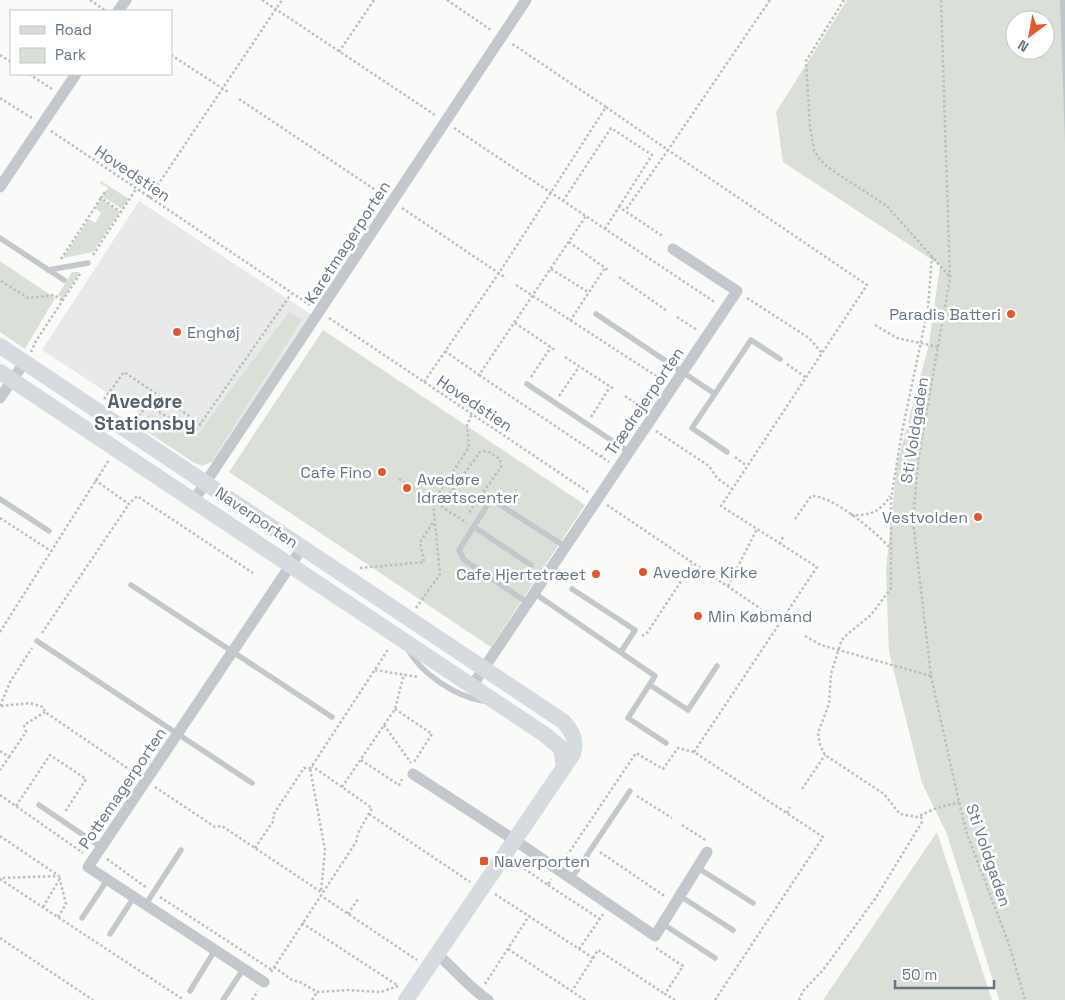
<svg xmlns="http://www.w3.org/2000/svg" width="1065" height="1000" font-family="'Space Grotesk',sans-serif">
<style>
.built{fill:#e8e9e9}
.green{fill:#dadfd7;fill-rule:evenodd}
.water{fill:#bbc7cb}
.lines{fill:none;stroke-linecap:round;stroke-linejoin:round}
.path{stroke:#bbbfc2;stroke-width:2.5;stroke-dasharray:2.5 2.5;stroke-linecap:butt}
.lane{stroke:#c3c8cc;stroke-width:5.5}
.street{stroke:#c3c8cc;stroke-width:11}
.secondary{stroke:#d6dbdf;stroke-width:16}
.poi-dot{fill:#e4572e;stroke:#fff;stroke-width:2}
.labels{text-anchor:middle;stroke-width:5;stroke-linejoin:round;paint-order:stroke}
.street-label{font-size:16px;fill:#657683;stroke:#fff}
.poi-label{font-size:16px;fill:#657683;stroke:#fff;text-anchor:start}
.quarter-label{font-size:19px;font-weight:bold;fill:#57646e;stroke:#fff}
</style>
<rect width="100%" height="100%" fill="#fafaf8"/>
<path class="built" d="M139 201 312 315 214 463 42 350Z"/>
<path class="green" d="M847 0H1065V1000H999L947 834 922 783 889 652 886 570 897 464 929 344 940 265 783 162 776 112ZM1015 20H1045V50H1015Z
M101 181 129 199 122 209 102 196 108 188 100 183Z
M101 199 120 212 93 252 63 258 89 219 95 223 101 213 95 208Z
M0 261 55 298 25 349 0 332Z
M72 272H80L63 299 58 295Z
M289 312 302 320 211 462 202 466 193 462 140 427 150 413 195 438Z
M323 330 585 505 491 647 229 472Z
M937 832 992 1000H823Z"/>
<path class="water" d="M1060 0H1065V141Z"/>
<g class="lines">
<path class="path" d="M90 0 106 11
M262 0 435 115
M447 0 491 30
M844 0 806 61 810 126 814 150 820 160 829 168 887 206 950 277
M941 0 950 278 918 461 913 521 931 676 959 802 967 834 1010 947 1025 1000
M339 52 374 0
M0 55 11 62
M171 55 228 92
M29 74 52 89
M0 98 32 118
M239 99 383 195
M606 107 668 150 625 211
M454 128 716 303
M51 131 310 305
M105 192 101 198 121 212
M149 198 282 0
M563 201 611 128 652 155 619 207
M402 208 506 278
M605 229 619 207 664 237
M569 242 608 270
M93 255 136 189
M932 256 928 308 902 432 891 499V588L871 615 844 637 841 642 831 674 829 704 818 733 820 745 825 755 884 794 900 814 917 817 934 809 959 802
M61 259 101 198
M551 269 588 292
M619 277 667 311
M1 281 28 298 54 295 62 300
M516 285 664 381
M747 298 809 338 822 353
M677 317 697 330
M329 318 588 492
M570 321 605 268
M515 323 555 350
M875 325 897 338 939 347
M445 351 479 375 586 216
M31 352 36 341 80 274
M565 357 614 389
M787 364 805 377
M479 375 609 462
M531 377 551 347
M424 382 499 273 606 107 511 43
M559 396 579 367
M625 396 644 409
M104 399 124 372 201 424
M591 417 610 387
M136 420 144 409 151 407 194 433 291 294
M656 431 709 466 717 478 732 489
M601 457 607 447
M735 457 747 466
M399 479 467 523
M95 480 129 504 137 496 253 573
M607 505 785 625
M441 506 480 452 487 451 500 459 501 467 470 511 471 515
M851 515C870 516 880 512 890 496
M0 518 51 551
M795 519 811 496C832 495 875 531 889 547
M780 544 783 537
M360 568 424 562 420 542 434 521
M728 586 757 529
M416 608 440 574 433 502 469 447 467 425 472 414
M0 632 109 460
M42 633 129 504
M642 636 647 633 693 563
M805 636 821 645 931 676
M375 670 418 677
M0 706 10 682 32 648
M1 706 30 703 43 707 45 712 136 774
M395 709 432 734 414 762
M384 725 411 763
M0 751 9 757 0 770
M9 757 26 732 24 725 45 712
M361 760 399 785 402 779
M155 787 215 827 222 826 321 892 325 850 310 768
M342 787 395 709 404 674
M802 789 825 755
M0 795 83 853
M637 796 672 818
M16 806 50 755 86 779 65 812
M787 813 790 807
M369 814 470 882
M682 825 707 841
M0 836 59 876 0 878
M255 848 274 820 273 815 304 768H310L312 766 389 648
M600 852 666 897
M107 859 147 888
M564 860 636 753 663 769 678 748 694 752
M516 863 548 885 551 879
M0 879 184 1000
M548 885 600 919
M495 894 593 958 572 991
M320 895 417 960
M160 897 272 970
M43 907 59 880
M348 914 358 899
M58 917 66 904 59 876
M302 923 397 985
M0 938 93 1000
M656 948 683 966 665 994 675 1000
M508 949 585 1000
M579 949 604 913
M593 958 598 950 665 994
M274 967 292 980 300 982 317 992 348 990 381 992 398 986
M271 972 356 842 358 833 372 808 312 766
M485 984 529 916
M252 1000 258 991
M312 1000 317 992
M715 1000 823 837 694 752 817 567 721 506 867 285 668 150 770 0
M799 1000 803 991 823 970 875 899 922 822 921 815"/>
<path class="lane" d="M0 238 64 280
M48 270 88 263
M596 314 715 394
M527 384 629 452
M727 452 692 428 751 340 780 359
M0 499 49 531
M474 527 531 565
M131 585 332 717
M572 589 635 630 621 652
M534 593 655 676 628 718 666 743
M528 603 464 560 459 550 491 499 566 547
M37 641 252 783
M407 648C421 674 455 696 483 701
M650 685 688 710 717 666
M39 805 101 847
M698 868 753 903
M571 879 630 791
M680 896 733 930
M146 904 181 850
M82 918 108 879
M663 924 715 958
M110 934 134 897
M190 991 215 950
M223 1000 244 968"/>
<path class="street" d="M118 11 126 0
M0 187 76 74
M0 398 24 363
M194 500 526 0
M472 686 737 291 673 249
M413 774 516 841 655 936 707 852
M437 954C455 969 469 988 488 1000
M264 982 88 867 302 548"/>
<path class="secondary" d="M0 346 564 722C573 733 577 741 573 754L406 1000
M0 372 544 734 561 748 564 768"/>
</g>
<g class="poi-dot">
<circle cx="1011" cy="314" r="5"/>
<circle cx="177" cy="332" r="5"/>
<circle cx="382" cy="472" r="5"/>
<circle cx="407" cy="488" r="5"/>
<circle cx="978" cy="517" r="5"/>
<circle cx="643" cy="572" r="5"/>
<circle cx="596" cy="574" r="5"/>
<circle cx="698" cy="616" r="5"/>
<rect x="479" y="856" width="10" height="10" rx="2.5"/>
</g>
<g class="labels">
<g class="street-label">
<text transform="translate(133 173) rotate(34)" y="6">Hovedstien</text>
<text transform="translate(347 242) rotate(-57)" y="6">Karetmagerporten</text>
<text transform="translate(644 401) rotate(-56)" y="6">Trædrejerporten</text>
<text transform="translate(475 403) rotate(34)" y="6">Hovedstien</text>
<text transform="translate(914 430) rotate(-81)" y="6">Sti Voldgaden</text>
<text transform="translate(257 517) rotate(34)" y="6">Naverporten</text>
<text transform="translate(122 788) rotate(-56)" y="6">Pottemagerporten</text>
<text transform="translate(989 855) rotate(71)" y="6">Sti Voldgaden</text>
</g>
<g class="poi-label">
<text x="1001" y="320" text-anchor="end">Paradis Batteri</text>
<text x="187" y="338">Enghøj</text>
<text x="372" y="478" text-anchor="end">Cafe Fino</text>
<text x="417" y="485">Avedøre<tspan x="417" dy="18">Idrætscenter</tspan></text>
<text x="968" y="523" text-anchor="end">Vestvolden</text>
<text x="653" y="578">Avedøre Kirke</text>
<text x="586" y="580" text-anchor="end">Cafe Hjertetræet</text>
<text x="708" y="622">Min Købmand</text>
<text x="494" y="867">Naverporten</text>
</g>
<g class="quarter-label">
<text x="145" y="408">Avedøre<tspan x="145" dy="22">Stationsby</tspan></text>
</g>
</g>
<rect x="10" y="10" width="162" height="65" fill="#ffffff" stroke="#c1c8cd"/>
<rect x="20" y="26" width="25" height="8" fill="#d6dbdf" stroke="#c1c8cd"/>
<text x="55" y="35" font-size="15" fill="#657683">Road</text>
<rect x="20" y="48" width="25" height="15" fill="#dadfd7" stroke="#c1c8cd"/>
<text x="55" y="60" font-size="15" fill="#657683">Park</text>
<g transform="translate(1030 35) rotate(212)"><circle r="24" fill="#ffffff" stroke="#c1c8cd"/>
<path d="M0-4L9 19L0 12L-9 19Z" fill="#e4572e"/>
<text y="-8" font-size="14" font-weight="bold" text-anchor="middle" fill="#657683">N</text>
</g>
<path d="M895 980v8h99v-8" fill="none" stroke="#657683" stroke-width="2.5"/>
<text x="902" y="980" font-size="15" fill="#657683" stroke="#ffffff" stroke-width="4" paint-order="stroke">50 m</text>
</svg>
